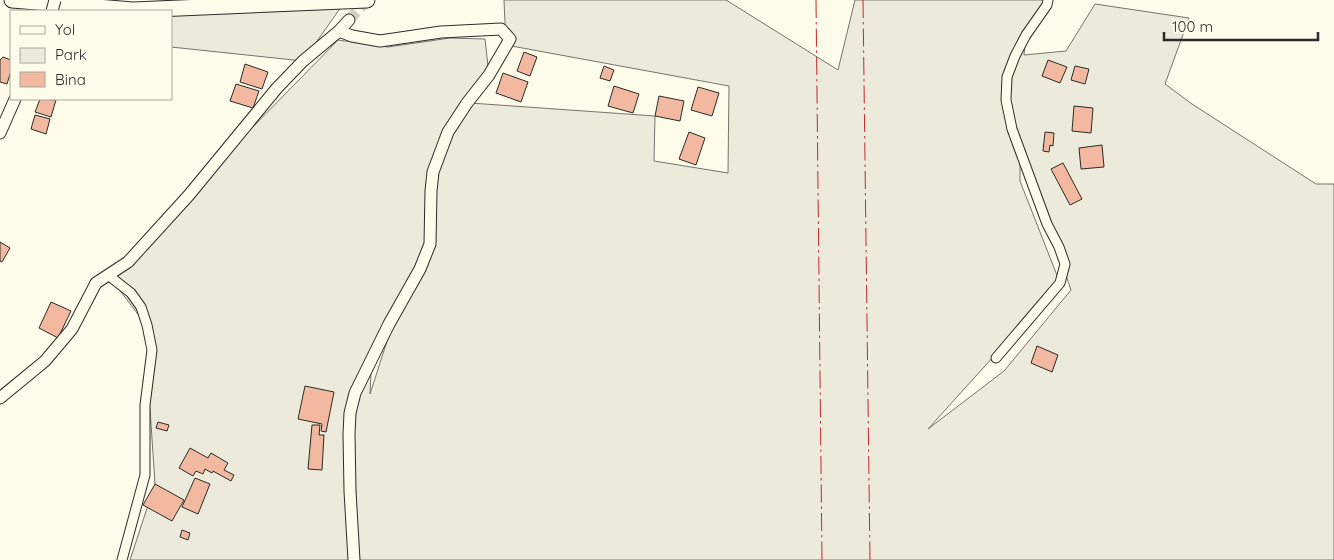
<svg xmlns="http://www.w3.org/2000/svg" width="1334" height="560" font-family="Quicksand,sans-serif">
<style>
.green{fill:#ecebdb;stroke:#74746e;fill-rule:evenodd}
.building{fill:#f2b8a0;stroke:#2b2b2b}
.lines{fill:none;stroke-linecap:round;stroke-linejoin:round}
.tertiary-tunnel{stroke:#d3d1c4;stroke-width:11;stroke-dasharray:11 5.5;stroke-linecap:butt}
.minor-casing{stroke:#2b2b2b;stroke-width:11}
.tertiary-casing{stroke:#2b2b2b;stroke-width:13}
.trunk-casing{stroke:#2b2b2b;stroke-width:17}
.minor{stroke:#fdfbea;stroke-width:9}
.tertiary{stroke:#fdfbea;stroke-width:11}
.trunk{stroke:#fdfbea;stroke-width:15}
.tertiary-bridge-casing{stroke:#2b2b2b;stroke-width:13;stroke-linecap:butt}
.tertiary-bridge{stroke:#fdfbea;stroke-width:11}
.power{stroke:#c62828;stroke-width:1;stroke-dasharray:18 4 2.5 4;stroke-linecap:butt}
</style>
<rect width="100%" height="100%" fill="#fdfbea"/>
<path class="green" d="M166 0H346L303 61 171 47V11H163Z
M504 0H726L838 70 855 0H1046L1026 35 1024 55 1066 51 1095 4 1189 18 1165 84 1192 104 1316 184H1334V560H130L155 484 148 379 147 326 108 275 338 40 388 47 450 38 485 39 489 75 470 103 655 116 654 161 728 173 729 86 506 45ZM1020 142 1071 290 1004 371 928 429 1060 283 1020 181ZM399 304 370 394 372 351Z"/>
<path class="building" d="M524 52 537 57 530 76 517 71Z
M3 57 11 60V71L7 84 0 82V60Z
M1048 60 1067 67 1060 83 1042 76Z
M245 64 268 72 262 89 240 82Z
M604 66 614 70 610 81 600 78Z
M1075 66 1089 69 1085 84 1071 80Z
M503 73 528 82 521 102 496 93Z
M236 84 259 91 253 108 230 101Z
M614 86 639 94 633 113 608 106Z
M698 87 719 93 712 116 691 110Z
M659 96 684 101 680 121 655 116Z
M40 99 56 100 51 117 35 112Z
M1074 106 1093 108 1091 133 1072 131Z
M35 115 50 119 46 134 31 129Z
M689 132 705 138 696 165 679 159Z
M1045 132 1054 133 1053 146 1050 145 1049 152 1043 151Z
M1102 145 1104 167 1081 169 1079 148Z
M1063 163 1082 199 1070 205 1051 169Z
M0 242 10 248 2 262 0 261Z
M51 302 71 311 58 338 39 328Z
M1037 346 1058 355 1052 372 1031 363Z
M305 386 334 392 326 432 321 431 322 424 298 419Z
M158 422 169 425 167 431 156 428Z
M312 425H320L319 435H324L322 470 308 469Z
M190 448 208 458 211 453 228 463 224 470 234 475 231 481 213 471 212 473 205 469 203 474 196 471 193 476 179 468Z
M195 478 210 484 198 514 182 507Z
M155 484 184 500 172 521 143 505Z
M182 530 190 533 188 540 180 537Z"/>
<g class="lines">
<path class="tertiary-tunnel" d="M349 20 367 0"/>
<g class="minor-casing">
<path id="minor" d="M108 275 131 293 141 307 147 325 152 350 145 405V475L122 560
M996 358 1060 283 1065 264 1059 247 1047 224 1012 129 1006 100 1007 77 1015 56 1026 35 1047 5 1048 0"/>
</g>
<g class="tertiary-casing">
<path id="tertiary" d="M349 20 339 31 352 36 380 41 441 32 501 29 510 39 489 75 467 103 448 132 433 172 431 191 430 244 420 269 389 324 355 393 350 413 349 434 350 491 354 560
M0 133 15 99
M0 398 45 361 72 329 96 283 128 262 189 195 277 88 303 61 339 31"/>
</g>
<g class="trunk-casing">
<path id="trunk" d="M12 0 133 10 367 0"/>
</g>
<use href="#minor" class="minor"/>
<use href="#tertiary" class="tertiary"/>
<use href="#trunk" class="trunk"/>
<g class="tertiary-bridge-casing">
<path id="tertiary-bridge" d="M52 11 55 0"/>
</g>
<use href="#tertiary-bridge" class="tertiary-bridge"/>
<path class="power" d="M816 0 822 560
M863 0 870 560"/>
</g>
<rect x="10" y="10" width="162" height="90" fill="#fdfbea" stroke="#a9a89e"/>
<rect x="20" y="26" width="25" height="8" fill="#fdfbea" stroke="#a9a89e"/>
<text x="55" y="35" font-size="15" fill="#2b2b2b">Yol</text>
<rect x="20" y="48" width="25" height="15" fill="#ecebdb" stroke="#a9a89e"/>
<text x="55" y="60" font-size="15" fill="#2b2b2b">Park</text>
<rect x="20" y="72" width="25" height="15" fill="#f2b8a0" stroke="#a9a89e"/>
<text x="55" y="85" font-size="15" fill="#2b2b2b">Bina</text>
<path d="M1164 32v8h154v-8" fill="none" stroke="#2b2b2b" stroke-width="2.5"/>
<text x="1172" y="32" font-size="15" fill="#2b2b2b" stroke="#fdfbea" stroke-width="4" paint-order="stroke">100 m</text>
</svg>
